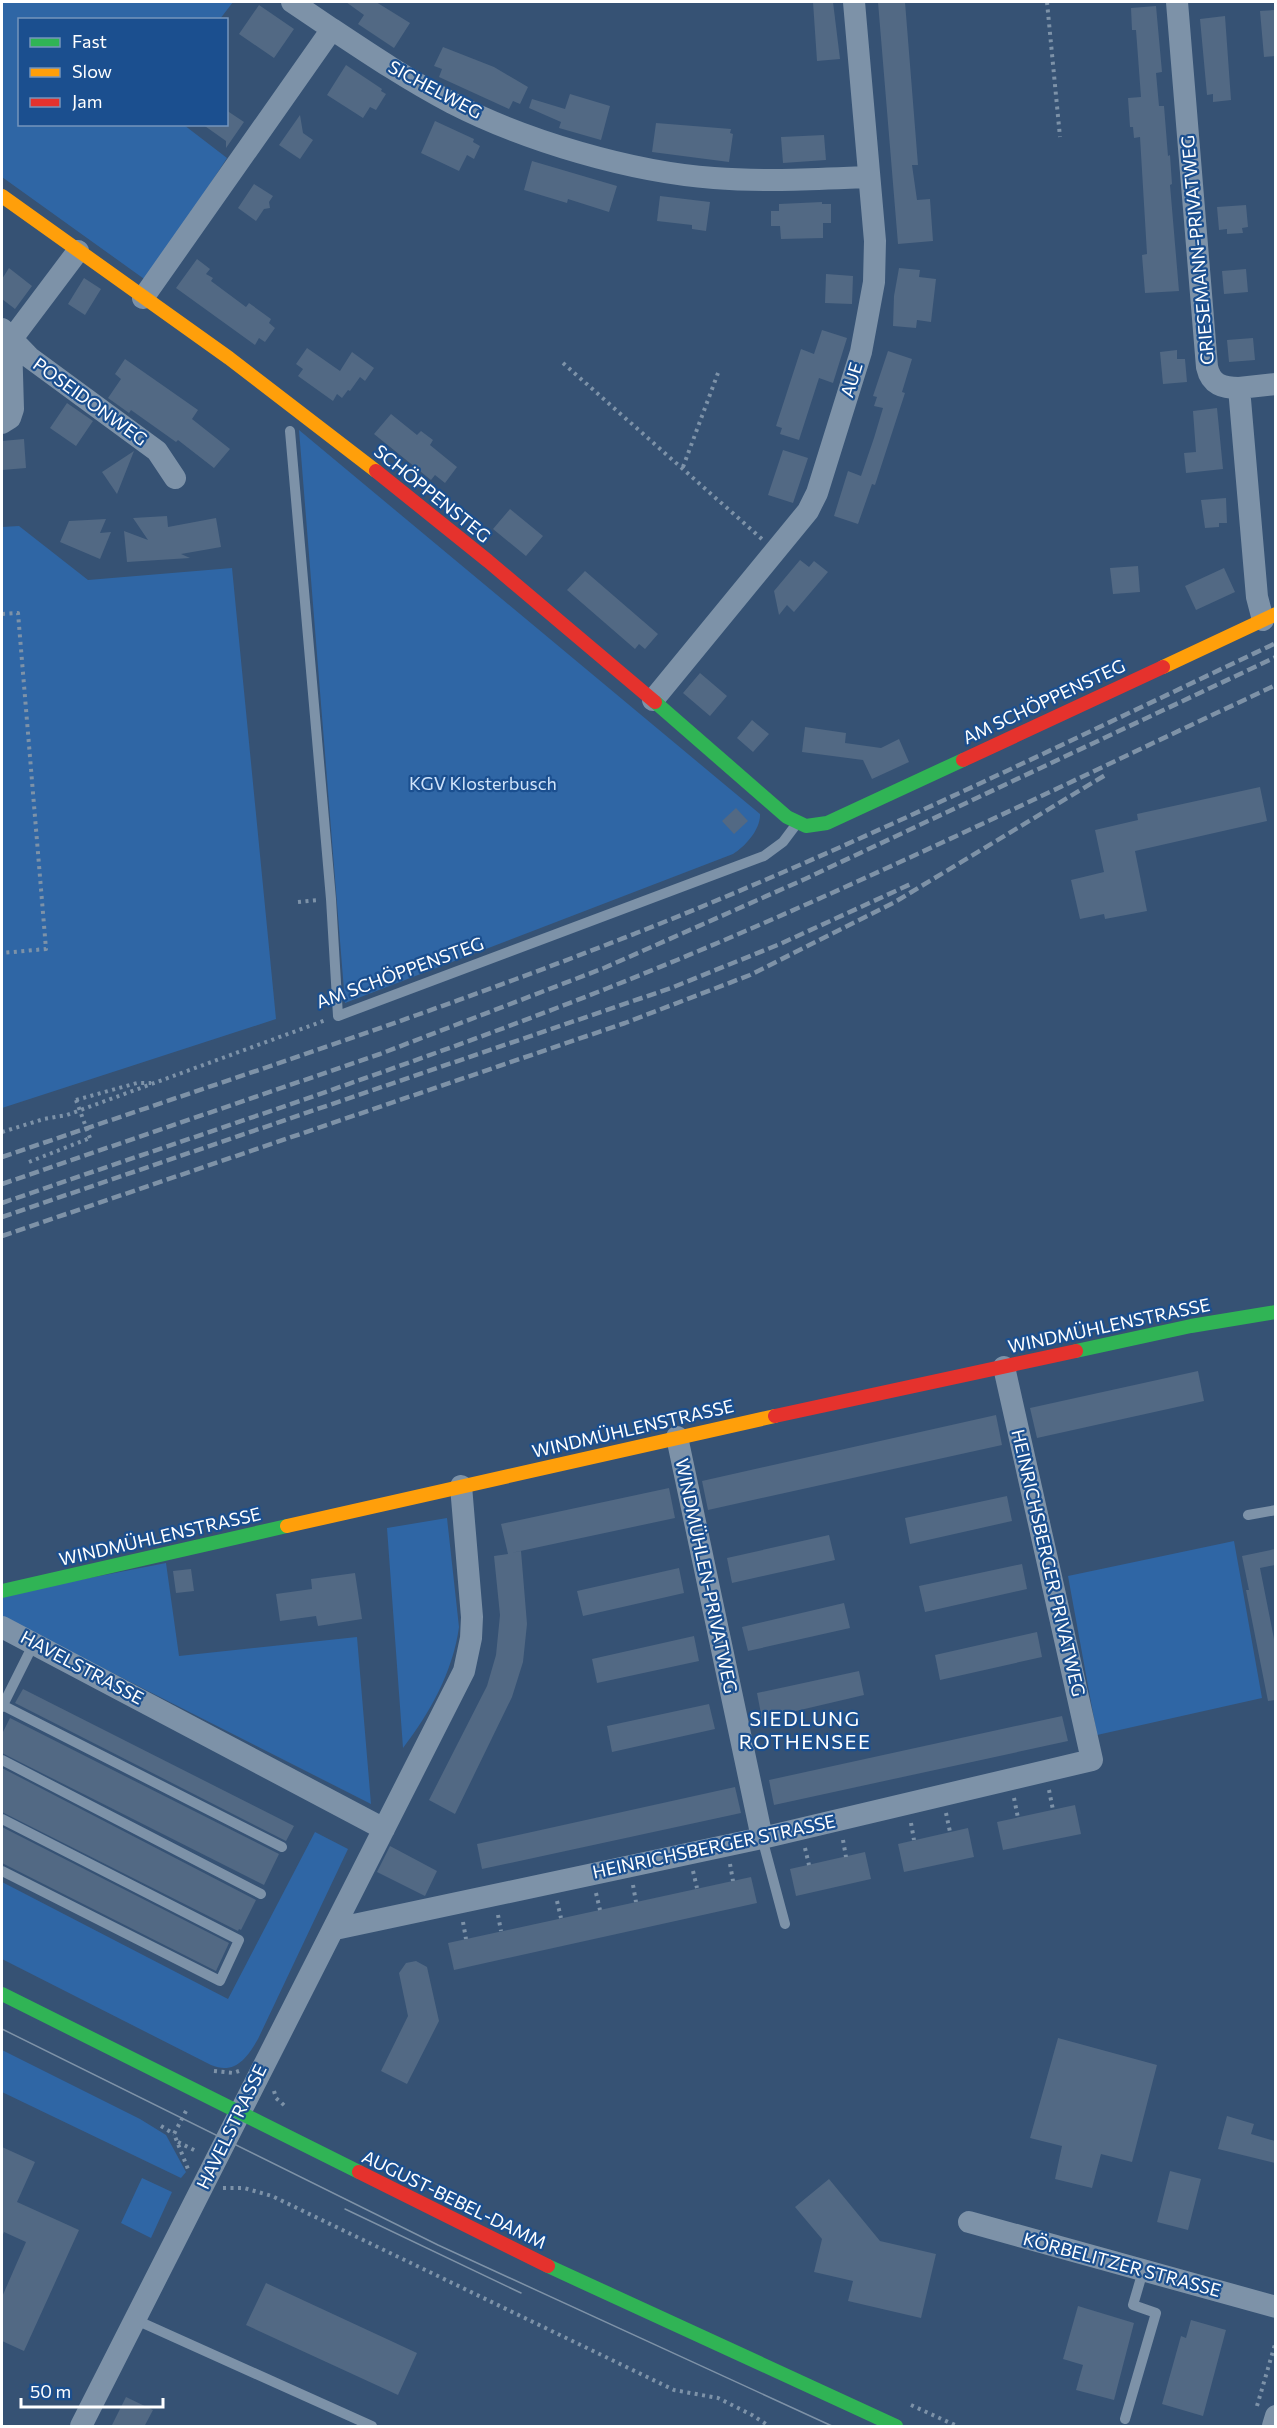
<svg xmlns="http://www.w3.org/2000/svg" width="1277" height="2428" font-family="Commissioner,sans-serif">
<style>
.green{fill:#2f66a5}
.building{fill:#526984}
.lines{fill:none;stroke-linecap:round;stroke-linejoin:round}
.path{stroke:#7d92a8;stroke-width:4;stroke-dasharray:3 4.5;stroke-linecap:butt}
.lane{stroke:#7d92a8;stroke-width:10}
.street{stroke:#7d92a8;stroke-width:22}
.fast{stroke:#30b455;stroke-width:14}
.slow{stroke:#ff9f0a;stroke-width:14}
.jam{stroke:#e5322d;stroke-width:14}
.tram{stroke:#7e92a7;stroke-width:1.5}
.rail{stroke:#7e92a7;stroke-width:4.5;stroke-dasharray:10 4.5;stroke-linecap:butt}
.path-bridge{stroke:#7d92a8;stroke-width:4;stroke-dasharray:3 4.5;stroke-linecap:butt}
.labels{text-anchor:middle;stroke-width:4.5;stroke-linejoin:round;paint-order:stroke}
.street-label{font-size:18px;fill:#fff;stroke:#1b4f8f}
.park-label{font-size:18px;fill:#cfe3fa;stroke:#1b4f8f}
.neighbourhood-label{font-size:20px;letter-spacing:1.5px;fill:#fff;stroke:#1b4f8f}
</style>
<rect width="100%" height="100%" fill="#365274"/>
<path class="green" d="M2 2H233L220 19 20 20V124L184 125 227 158 147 281 2 177Z
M299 430 760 814C761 829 745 847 733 854L345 1003Z
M19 526 88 580 232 568 276 1019 2 1108V527Z
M447 1518 459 1627C453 1671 430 1713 403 1748L387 1528Z
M1234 1541 1262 1698 1097 1735 1068 1576Z
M166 1563 179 1656 357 1637 371 1804 2 1617V1595Z
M315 1832 348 1849 258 2039C247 2058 235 2075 211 2065L2 1959V1882L228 1999Z
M2 2050 140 2119 166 2135 186 2172 181 2178 2 2092Z
M142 2178 172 2192 151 2238 121 2223Z"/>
<path class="building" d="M346 2H376L410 23 394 48 358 24 364 15Z
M813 2H833L840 59 817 61Z
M878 2H905L918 165H912L917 200 930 199 933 241 898 244Z
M259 5 294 29 274 58 239 34Z
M1156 6 1162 72 1156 73 1159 106H1164L1168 156 1170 155 1172 184 1170 185 1179 291 1145 293 1142 255 1147 254 1140 137 1134 138 1133 127H1130L1128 98 1141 97 1136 30H1132L1131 8Z
M1275 10V56L1264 57 1260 11Z
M1225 16 1231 100 1213 102V94L1207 95 1200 19Z
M443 47 494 67 528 87 520 104 513 101 509 109 439 77 442 69 434 66Z
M346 65 382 89 381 91 386 94 376 110 370 107 363 118 327 95Z
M570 94 610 106 601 140 559 128 561 122 529 108 532 99 565 109Z
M226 110 244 122 226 148V141L202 124H226Z
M300 115 303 133 313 140 300 159 279 145Z
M435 121 474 139 473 142 480 146 474 159 467 155 459 171 421 153Z
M656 123 731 129 730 133 733 134 729 162 652 152Z
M824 135 826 160 783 163 781 137Z
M532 161 617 186 609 212 568 199 567 203 524 190Z
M254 184 273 196 269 202 270 208 264 209 256 221 238 208Z
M660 196 710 202 706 231 692 229V225L657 221Z
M822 202V204H831V223H823V238L781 239 780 226H771V211H779V204Z
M1246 205 1248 227 1242 228 1243 233 1227 234V229L1219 230 1217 207Z
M197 259 210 269 206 274 213 278 211 281 246 307 249 303 271 319 269 323 275 328 265 342 259 338 255 345 176 288Z
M9 268 32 286 15 309 2 299V279Z
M899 268 920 270 919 277 936 279 931 322 917 320 916 328 893 326 894 296Z
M1246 269 1248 292 1224 294 1222 271Z
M826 274 853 276 852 304 825 303Z
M84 278 101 289 85 315 68 304Z
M822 330 847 338 833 383 819 378 799 440 780 434 782 428 776 426 801 349 814 354Z
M1253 338 1255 360 1229 362 1227 340Z
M307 348 340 371 352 352 374 368 365 381 360 377 350 391 348 390 342 398 337 394 333 401 298 376 303 369 296 364Z
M1177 350V359H1185L1187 382 1163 384 1160 352Z
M888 351 912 359 902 392 905 393 875 485 872 484 858 524 834 516 848 471 861 476 874 438 883 408 874 406 877 397 873 396Z
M125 359 198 410 192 419 230 449 214 468 178 440 176 442 131 410 129 413 108 398 121 379 115 374Z
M67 403 93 421 76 446 50 428Z
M1217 408 1223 469 1186 473 1184 453 1196 452 1193 411Z
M391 414 417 435 421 431 433 440 430 445 457 467 445 483 435 475 431 480 374 434Z
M24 439 26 468 2 470V441Z
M783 450 808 458 793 503 768 495Z
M134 451 117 494 102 472Z
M1226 498 1227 523H1219V527L1205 528 1201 500Z
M510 509 543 536 526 556 493 529Z
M167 516 168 527 216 518 221 547 181 554 190 558 127 562 124 531 148 540 133 518Z
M106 519 100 533 111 532 100 559 60 542 69 521Z
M800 560 809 567 814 561 828 572 794 612 787 605 779 615 774 591Z
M1138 566 1140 592 1113 594 1110 568Z
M1224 568 1235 592 1196 610 1185 586Z
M585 571 658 634 645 649 639 644 635 649 567 590Z
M700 673 727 696 710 716 683 693Z
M752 720 769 734 753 752 737 738Z
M805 727 846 733 845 743 881 748 899 739 909 762 872 779 863 760 802 752Z
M1260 787 1267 821 1135 851 1147 911 1105 919 1104 914 1080 919 1071 880 1104 872 1095 830 1138 820 1137 814Z
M736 808 748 821 734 834 722 821Z
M1198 1371 1204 1401 1037 1438 1030 1408Z
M996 1415 1002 1445 708 1510 702 1481Z
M669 1488 675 1518 511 1553 521 1551 527 1624 523 1662 512 1697 455 1814 429 1800 487 1686 496 1655 500 1615 494 1556 508 1554 501 1524Z
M1007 1496 1012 1521 910 1544 905 1518Z
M829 1535 835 1560 732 1583 727 1558Z
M1275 1549V1565L1260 1568 1275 1644V1700L1268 1701 1246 1590H1249L1242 1556Z
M1022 1564 1027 1589 925 1612 919 1586Z
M679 1568 684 1593 583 1616 577 1591Z
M191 1569 194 1591 176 1593 173 1571Z
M355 1573 362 1619 318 1626 316 1616 280 1621 276 1594 312 1589 311 1579Z
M844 1603 850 1628 748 1651 742 1627Z
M1037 1632 1042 1657 940 1680 935 1655Z
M694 1636 699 1661 597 1683 592 1659Z
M859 1671 864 1695 762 1719 757 1693Z
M23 1689 294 1826 286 1841 15 1703Z
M709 1704 715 1729 612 1752 607 1726Z
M1062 1716 1068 1741 774 1805 769 1780Z
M10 1718 279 1854 264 1885 2 1753V1734Z
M2 1768 256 1900 241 1930 239 1929 238 1931 2 1812Z
M735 1787 741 1813 482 1869 477 1844Z
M1075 1805 1081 1834 1003 1850 997 1822Z
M2 1827 229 1943 216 1971 2 1863Z
M968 1828 974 1857 904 1872 898 1844Z
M390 1846 437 1871 425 1896 377 1872Z
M865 1852 871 1879 796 1896 790 1869Z
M751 1877 757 1903 454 1970 448 1943Z
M416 1961 427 1967 439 2021 407 2084 381 2071 408 2016 399 1973 406 1963Z
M1058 2038 1157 2065 1132 2162 1101 2154 1092 2188 1055 2179 1062 2146 1030 2138Z
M1227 2116 1254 2124 1251 2134 1275 2141V2163L1218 2149Z
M2 2147 35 2162 17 2202 79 2230 24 2351 2 2341V2297L26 2242 4 2232 2 2237Z
M1170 2171 1201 2179 1188 2230 1157 2222Z
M829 2179 880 2241 936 2254 921 2318 848 2301 853 2281 814 2272 822 2239 795 2207Z
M266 2283 417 2353 398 2395 246 2325Z
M1078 2306 1134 2323 1114 2400 1076 2390 1083 2365 1063 2359Z
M1191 2320 1226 2330 1203 2416 1162 2404 1181 2336 1186 2338Z
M126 2397 153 2410 144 2427H111Z"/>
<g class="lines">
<path class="path" d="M1047 2 1060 137
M563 363 762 539
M683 467 718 373
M2 614 18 613 46 949 2 953
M298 902 319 900
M76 1100 137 1083H151
M2 1132 44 1119 67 1115 326 1020
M29 1162 90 1138
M1049 1790 1053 1810
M1014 1798 1018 1818
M946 1813 950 1832
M911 1823 914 1840
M843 1840 846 1857
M805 1848 809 1865
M730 1864 733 1881
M693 1871 697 1888
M633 1885 636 1902
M596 1893 600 1910
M557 1901 561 1918
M498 1915 501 1931
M463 1922 466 1939
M214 2071 233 2073 239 2071
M274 2091 276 2098 285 2106
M186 2111 174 2134 188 2169
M161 2126 174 2134
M178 2142 198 2152
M223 2188H244L272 2196 674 2390 718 2398 752 2415 769 2426
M911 2405 957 2426
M1257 2406 1276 2341"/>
<path class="lane" d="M290 431 331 899 338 1016 764 856 783 842 795 826
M1248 1515 1276 1510
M2 1705 282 1847
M2 1707 34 1643
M2 1760 261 1894
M2 1819 239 1940 220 1981 2 1871
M762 1838 785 1924
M136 2320 372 2426
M1125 2419 1156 2313 1133 2305 1143 2271"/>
<path class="street" d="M292 2 332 29
M1177 2 1207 367C1211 385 1223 388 1239 388L1257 597 1263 620
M143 298 332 29C371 55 410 81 452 103 526 141 631 172 714 178 765 182 817 179 869 177
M2 329 29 357 157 451 175 478
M1239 388 1276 384
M2 423 10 418 13 409 11 340 78 251
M653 700 808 511 817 493 861 352 874 282 875 241 854 2
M677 1437 762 1838
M2 1627 384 1829
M335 1929 762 1838 1092 1760 1004 1367
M969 2222 1276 2307
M81 2426 464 1671 471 1638 472 1617 461 1486
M1273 2426 1276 2416"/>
<path class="fast" d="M655 702 787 817 806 826 827 823 963 760
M1076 1351 1191 1326 1276 1312
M2 1591 287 1526
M2 1994 359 2172
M548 2266 896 2426"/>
<path class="slow" d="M2 196 229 358 376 471
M1163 667 1276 614
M287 1526 775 1416"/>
<path class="jam" d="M376 471 488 561 655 702
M963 760 1163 667
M775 1416 1076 1351
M359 2172 548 2266"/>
<path class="tram" d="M2 2029 438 2245 832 2426
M345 2209 521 2293"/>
<path class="rail" d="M2 1157C213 1085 426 1016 634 934 852 848 1063 744 1276 643
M2 1184 380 1054 604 968 805 879 1276 657
M2 1203C204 1133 408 1067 608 988 835 898 1054 789 1276 685
M2 1217 671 988 780 944 913 883
M2 1236 625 1023 750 975 895 902 1107 774"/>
<path class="path-bridge" d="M76 1100 90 1138"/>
</g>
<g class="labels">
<g class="street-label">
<text transform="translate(435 90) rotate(28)" y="6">SICHELWEG</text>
<text transform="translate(1198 250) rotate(-95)" y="6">GRIESEMANN-PRIVATWEG</text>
<text transform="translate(852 380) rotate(-73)" y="6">AUE</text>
<text transform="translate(90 402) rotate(36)" y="6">POSEIDONWEG</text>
<text transform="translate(432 494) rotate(39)" y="6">SCHÖPPENSTEG</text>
<text transform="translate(1044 702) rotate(-25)" y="6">AM SCHÖPPENSTEG</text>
<text transform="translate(400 973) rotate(-20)" y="6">AM SCHÖPPENSTEG</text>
<text transform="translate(1109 1326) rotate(-12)" y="6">WINDMÜHLENSTRASSE</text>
<text transform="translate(633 1429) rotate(-13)" y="6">WINDMÜHLENSTRASSE</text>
<text transform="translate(160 1537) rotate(-13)" y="6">WINDMÜHLENSTRASSE</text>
<text transform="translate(1048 1563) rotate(77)" y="6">HEINRICHSBERGER PRIVATWEG</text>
<text transform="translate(706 1576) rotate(78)" y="6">WINDMÜHLEN-PRIVATWEG</text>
<text transform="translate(82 1668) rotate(28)" y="6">HAVELSTRASSE</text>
<text transform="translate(714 1847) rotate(-12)" y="6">HEINRICHSBERGER STRASSE</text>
<text transform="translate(232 2127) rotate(-64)" y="6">HAVELSTRASSE</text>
<text transform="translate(454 2200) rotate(26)" y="6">AUGUST-BEBEL-DAMM</text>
<text transform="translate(1122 2265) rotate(15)" y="6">KÖRBELITZER STRASSE</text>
</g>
<g class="park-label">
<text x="483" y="790">KGV Klosterbusch</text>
</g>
<g class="neighbourhood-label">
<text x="805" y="1726">SIEDLUNG<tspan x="805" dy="23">ROTHENSEE</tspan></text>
</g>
</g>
<rect width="1277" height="2428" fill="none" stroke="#ffffff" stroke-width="6"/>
<rect x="18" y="18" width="210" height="108" fill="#1b4f8f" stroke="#7695bc" stroke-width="1.5"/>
<rect x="30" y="38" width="30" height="9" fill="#30b455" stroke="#7695bc" stroke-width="1.5"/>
<text x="72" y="48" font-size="18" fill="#ffffff">Fast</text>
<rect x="30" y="68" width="30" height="9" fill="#ff9f0a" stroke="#7695bc" stroke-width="1.5"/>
<text x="72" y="78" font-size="18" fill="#ffffff">Slow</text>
<rect x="30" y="98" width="30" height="9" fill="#e5322d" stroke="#7695bc" stroke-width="1.5"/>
<text x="72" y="108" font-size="18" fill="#ffffff">Jam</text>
<path d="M21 2398v9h142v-9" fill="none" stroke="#ffffff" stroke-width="3"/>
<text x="30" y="2398" font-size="18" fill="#ffffff" stroke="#1b4f8f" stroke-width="4.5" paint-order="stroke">50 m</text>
</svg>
